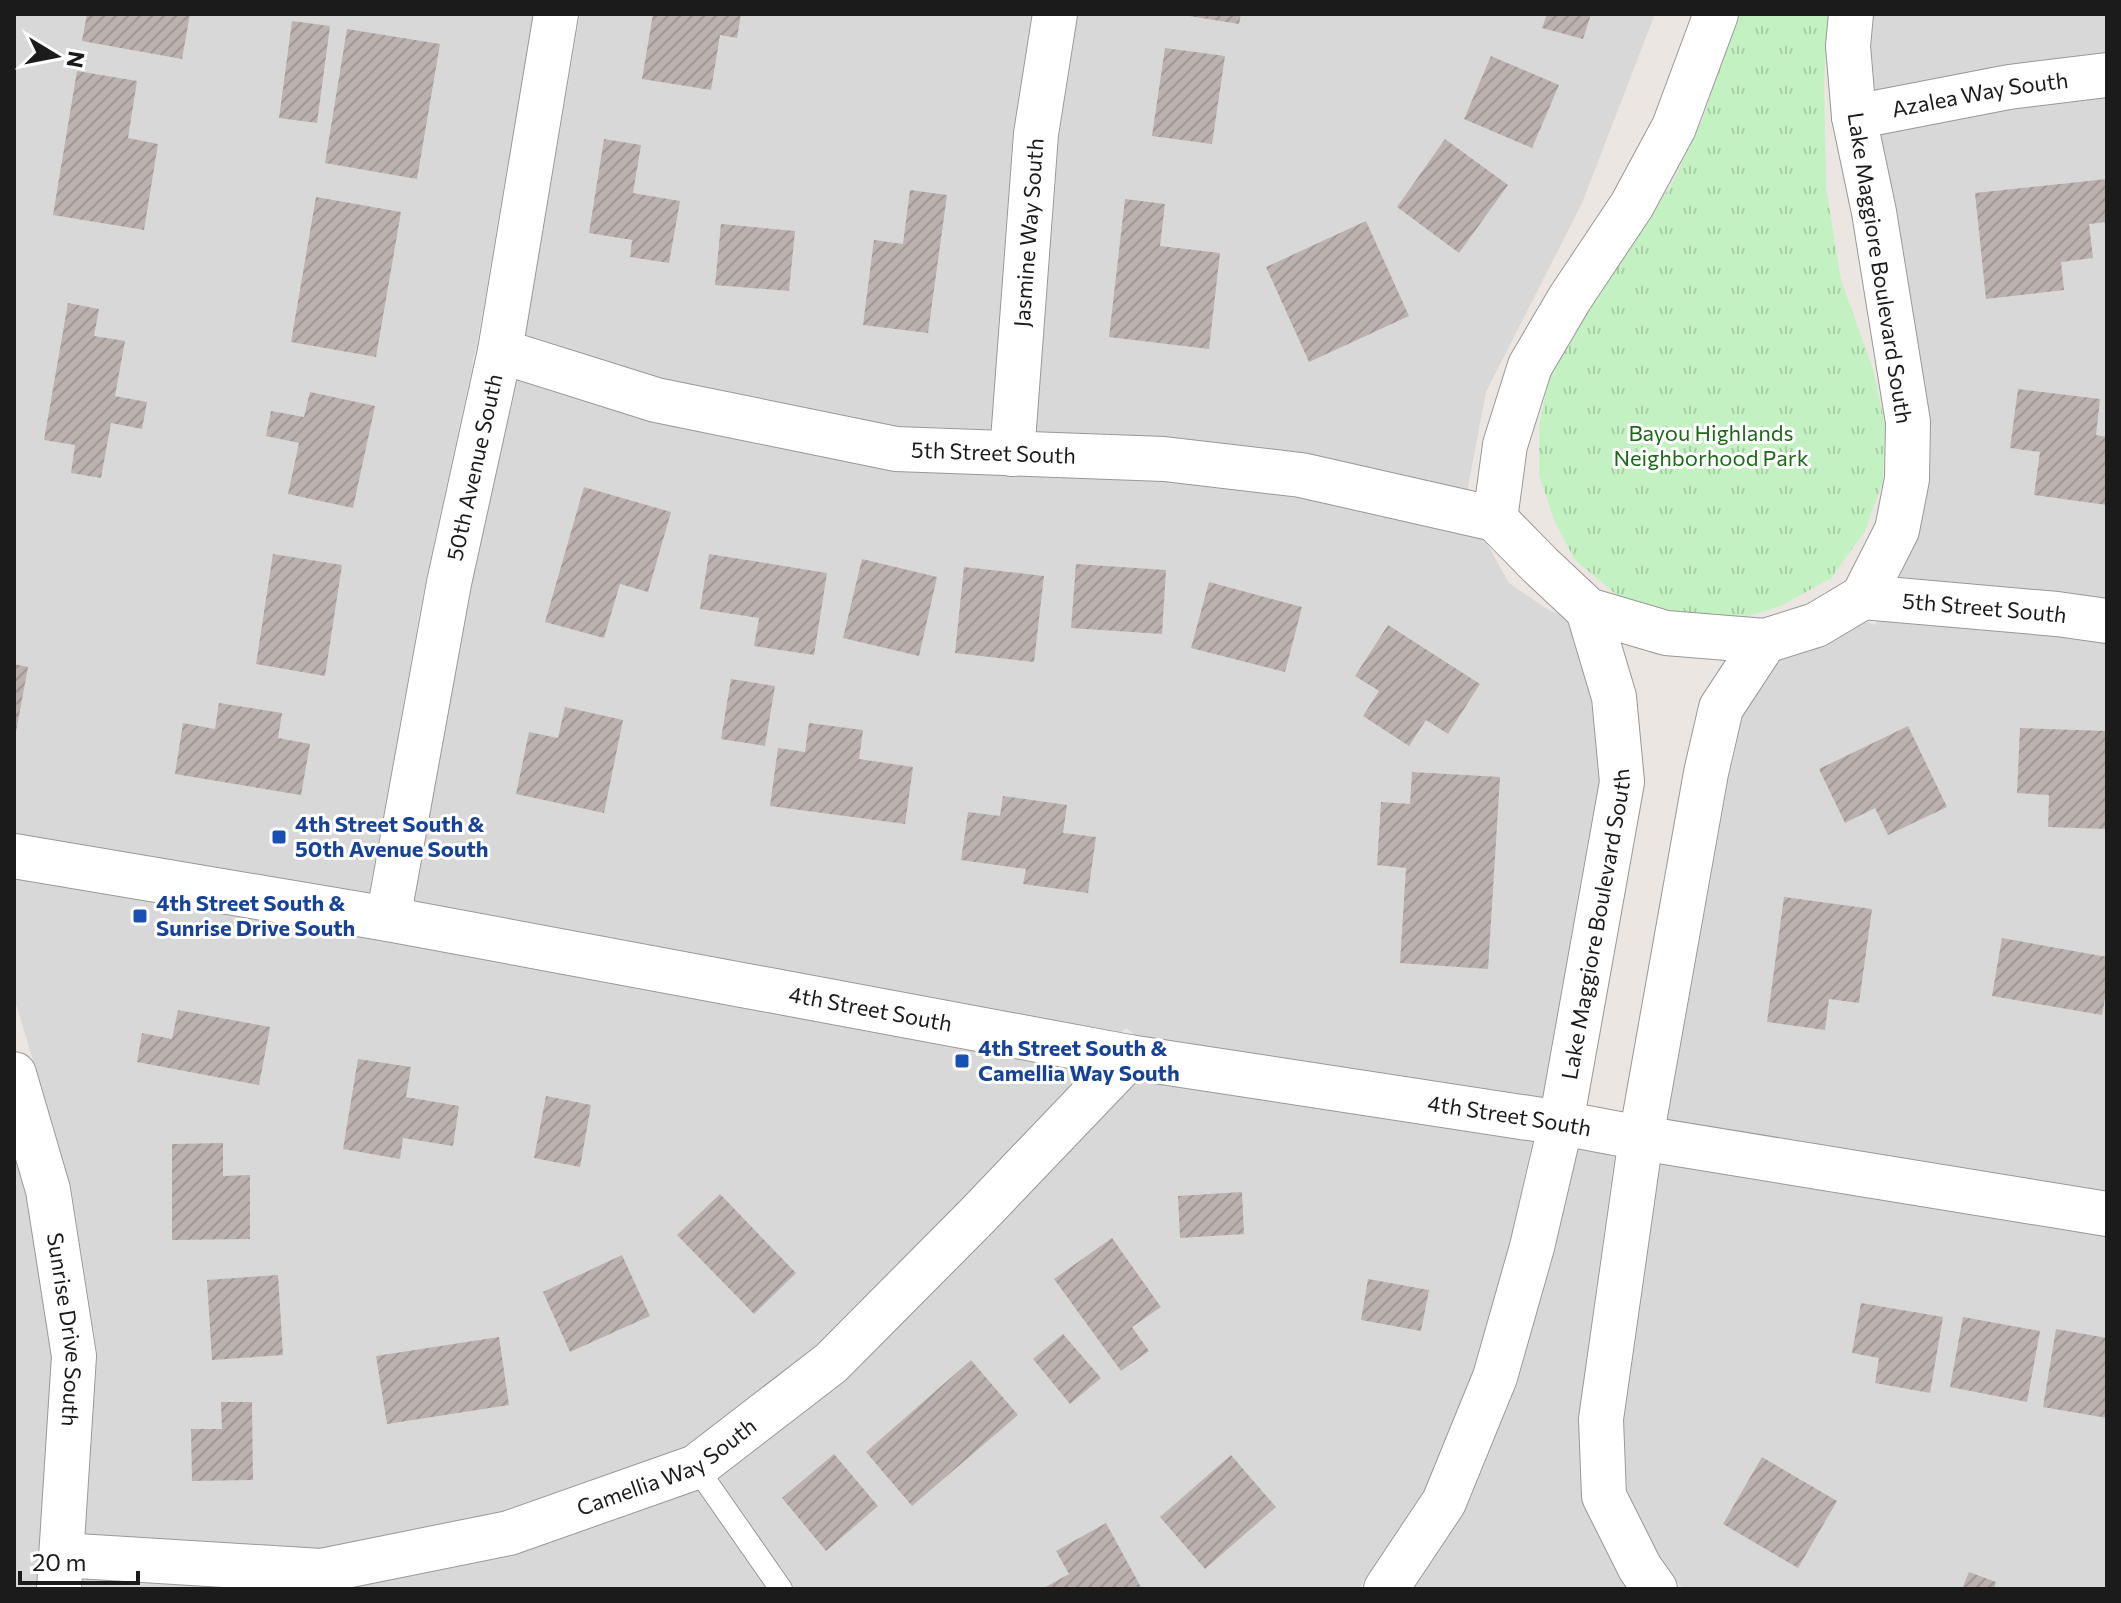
<svg xmlns="http://www.w3.org/2000/svg" width="2121" height="1603" font-family="Commissioner,sans-serif">
<style>
.residential{fill:#d9d8d8}
.park{fill:url(#park-tufts)}
.building{fill:url(#building-hatch)}
.lines{fill:none;stroke-linecap:round;stroke-linejoin:round}
.service-casing{stroke:#989898;stroke-width:24}
.minor-casing{stroke:#989898;stroke-width:46}
.tertiary-casing{stroke:#989898;stroke-width:46}
.service{stroke:#fff;stroke-width:22}
.minor{stroke:#fff;stroke-width:44}
.tertiary{stroke:#fff;stroke-width:44}
.transit-dot{fill:#1a4fb4;stroke:#fff;stroke-width:3}
.labels{text-anchor:middle;stroke-width:6;stroke-linejoin:round;paint-order:stroke}
.street-label{font-size:22px;fill:#1b1b1b;stroke:#fff}
.park-label{font-size:22px;fill:#1c6a18;stroke:#fff}
.transit-label{font-size:22px;font-weight:bold;fill:#164399;stroke:#fff;text-anchor:start}
</style>
<defs>
<pattern id="park-tufts" width="24" height="20" patternUnits="userSpaceOnUse" patternTransform="scale(2)"><rect width="24" height="20" fill="#c4f1c2"/><path d="M3 7l-1-3M5 7V3M7 7l1-3M15 17l-1-3M17 17v-4M19 17l1-3" fill="none" stroke="#a8cea6"/></pattern>
<pattern id="building-hatch" width="6" height="6" patternUnits="userSpaceOnUse" patternTransform="scale(2)"><rect width="6" height="6" fill="#bbb2af"/><path d="M-1 1l2-2M0 6l6-6M5 7l2-2" fill="none" stroke="#a09896"/></pattern>
</defs>
<rect width="100%" height="100%" fill="#ebe6e1"/>
<path class="residential" d="M14 14H533L477 345 472 363 473 364 426 579 369 895 14 835Z
M580 14H1032L1013 132 991 433 898 429 662 380 525 337Z
M1078 14H1655L1582 203 1486 392 1467 492 1036 434 1059 137Z
M1874 14H2107V55L1875 92 1871 47Z
M2107 96V600L1897 580 1919 534 1930 480 1931 423 1897 210 1880 133 2013 107Z
M518 378 1163 480 1297 495 1484 538 1509 583 1547 609 1563 616 1568 620 1591 699 1599 780 1542 1099 1139 1038 1126 1028 1119 1034 414 903 471 587Z
M1878 619 2054 634 2107 642V1194L1667 1122 1729 778 1743 716 1780 658 1865 621 1875 625Z
M14 876 385 939 1086 1070 960 1202 815 1348 684 1448 501 1513 319 1551 85 1536 97 1353 71 1187 14 997Z
M1138 1079 1533 1139 1510 1242 1473 1370 1423 1493 1359 1589H339L706 1485 849 1377 995 1229Z
M1579 1147 1615 1154 1578 1419 1584 1503 1619 1575 1629 1589H1413L1466 1510 1517 1385 1554 1253Z
M14 1154 26 1193 52 1356 36 1589H14Z
M1661 1162 2107 1235V1589H1683L1660 1558 1627 1491 1624 1421Z
M83 1577 286 1589H83Z"/>
<path class="park" d="M1736 14H1828L1824 80 1826 187 1841 280 1873 369 1885 425 1883 481 1865 531 1831 578 1781 606 1738 619 1679 617 1617 595 1575 560 1555 522 1539 476V427L1549 378 1569 332 1672 184 1703 118Z"/>
<path class="building" d="M87 14H190L182 59 82 41Z
M653 14H741L737 38 720 35 711 90 642 79Z
M1189 14H1241L1239 24 1189 16Z
M1547 14H1591L1583 39 1542 28Z
M292 21 330 26 317 123 279 118Z
M347 29 440 44 417 179 325 163Z
M1165 48 1225 56 1212 144 1152 136Z
M1491 56 1559 85 1532 148 1464 119Z
M77 71 137 81 128 138 158 144 144 230 53 215Z
M604 139 641 145 633 193 680 201 669 263 630 257 632 240 589 233Z
M1445 139 1508 185 1459 253 1397 207Z
M2107 179V222L2089 224 2093 258 2061 262 2064 290 1986 299 1975 193Z
M910 190 947 195 928 333 863 325 874 240 903 244Z
M316 197 401 212 376 357 291 342Z
M1125 199 1165 204 1160 246 1220 253 1209 349 1109 337Z
M1366 221 1409 316 1309 362 1266 267Z
M721 224 795 231 789 291 715 285Z
M68 303 99 309 94 336 125 341 115 396 147 402 142 429 111 423 101 478 71 473 75 445 44 440Z
M2018 389 2100 399 2096 435 2107 437V505L2034 495 2040 452 2010 448Z
M310 392 375 406 353 508 288 494 299 443 266 436 271 411 304 417Z
M584 487 671 512 648 592 620 584 604 638 545 622Z
M273 554 342 565 325 676 256 664Z
M709 554 827 573 814 655 754 646 759 618 700 609Z
M862 559 937 577 919 656 843 638Z
M1076 564 1166 570 1162 634 1071 628Z
M964 567 1044 576 1034 662 955 653Z
M1209 582 1302 607 1285 672 1191 648Z
M1388 625 1480 684 1448 734 1426 720 1409 746 1363 716 1379 691 1355 676Z
M14 664 28 667 16 732H14Z
M731 679 775 686 765 746 721 739Z
M219 703 282 713 278 738 310 744 301 795 175 774 183 723 215 729Z
M565 707 623 720 604 813 516 794 529 732 558 738Z
M809 723 863 730 859 759 913 767 905 824 770 806 778 748 805 752Z
M1908 726 1947 807 1888 835 1875 808 1845 823 1819 769Z
M2020 728 2107 731V829L2048 827 2049 795 2017 793Z
M1412 772 1500 777 1488 969 1400 963 1406 868 1377 865 1381 802 1410 804Z
M1003 796 1067 805 1063 833 1096 837 1088 893 1023 884 1026 869 961 860 968 812 1000 816Z
M1784 897 1872 909 1859 1003 1829 999 1825 1030 1767 1022Z
M2002 938 2107 957V987L2102 1015 1992 996Z
M178 1010 270 1027 259 1085 137 1062 142 1033 172 1039Z
M358 1059 411 1067 406 1097 459 1106 453 1146 403 1138 400 1159 343 1149Z
M546 1096 591 1105 580 1167 534 1158Z
M223 1143V1176L250 1175V1239L172 1240V1144Z
M1242 1192 1244 1234 1180 1238 1178 1196Z
M720 1194 796 1273 754 1314 677 1235Z
M1112 1238 1161 1307 1132 1327 1149 1351 1121 1371 1054 1279Z
M622 1255 650 1316 570 1352 543 1292Z
M278 1275 283 1355 212 1360 207 1280Z
M1368 1279 1429 1290 1421 1331 1361 1320Z
M1861 1303 1943 1317 1930 1393 1875 1383 1879 1358 1852 1353Z
M1963 1317 2040 1331 2027 1402 1950 1387Z
M2056 1329 2107 1338V1418L2043 1407Z
M1063 1334 1101 1378 1070 1404 1033 1359Z
M499 1337 509 1405 387 1424 376 1356Z
M971 1360 1018 1415 912 1506 866 1452Z
M221 1402H252L253 1480 192 1481 191 1429H222Z
M834 1454 878 1506 826 1551 782 1498Z
M1231 1455 1276 1507 1205 1569 1160 1517Z
M1762 1457 1837 1501 1798 1568 1723 1524Z
M1106 1523 1142 1589H1042L1069 1574 1056 1551Z
M1969 1572 1996 1582 1994 1589H1962Z"/>
<g class="lines">
<g class="service-casing">
<path id="service" d="M696 1467 781 1589"/>
</g>
<g class="minor-casing">
<g id="minor">
<path id="s1" d="M1854 117 2009 87 2107 75"/>
<path id="s2" d="M500 351 656 400 896 449 1164 459 1301 475 1495 519"/>
<path id="s3" d="M1012 454 1036 134 1055 14"/>
<path d="M1495 519 1540 565 1588 610 1666 633 1765 641 1816 625 1863 597 1897 530 1907 479 1908 422 1874 212 1854 117 1848 46 1851 14"/>
<path d="M1495 519 1505 445 1530 366 1570 298 1632 205 1674 127 1716 14"/>
<path id="s4" d="M1863 597 2057 614 2107 621"/>
<path id="s5" d="M388 919 449 583 500 351 556 14"/>
<path id="s6" d="M14 1074 48 1190 74 1356 59 1589"/>
<path id="s7" d="M61 1555 321 1571 509 1533 696 1467 831 1363 978 1215 1129 1057"/>
<path id="s8" d="M1386 1589 1444 1502 1495 1377 1532 1247 1561 1123 1622 782 1614 697 1588 610"/>
<path d="M1655 1589 1640 1568 1604 1496 1601 1419 1641 1138 1706 773 1721 708 1765 641"/>
</g>
</g>
<g class="tertiary-casing">
<g id="tertiary">
<path id="s9" d="M14 856 388 919 1129 1057 1561 1123 1641 1138 2107 1214"/>
</g>
</g>
<use href="#service" class="service"/>
<use href="#minor" class="minor"/>
<use href="#tertiary" class="tertiary"/>
</g>
<g class="transit-dot">
<rect x="271" y="829" width="16" height="16" rx="4"/>
<rect x="132" y="908" width="16" height="16" rx="4"/>
<rect x="954" y="1053" width="16" height="16" rx="4"/>
</g>
<g class="labels">
<g class="street-label">
<text dy="8" stroke="none"><textPath href="#s1" startOffset="128">Azalea Way South</textPath></text>
<text dy="8" stroke="none"><textPath href="#s3" startOffset="222">Jasmine Way South</textPath></text>
<text transform="translate(1880 268) rotate(81)" y="8">Lake Maggiore Boulevard South</text>
<text dy="8" stroke="none"><textPath href="#s2" startOffset="506">5th Street South</textPath></text>
<text dy="8" stroke="none"><textPath href="#s5" startOffset="460">50th Avenue South</textPath></text>
<text dy="8" stroke="none"><textPath href="#s4" startOffset="122">5th Street South</textPath></text>
<text dy="8" stroke="none"><textPath href="#s8" startOffset="704">Lake Maggiore Boulevard South</textPath></text>
<text dy="8" stroke="none"><textPath href="#s9" startOffset="870">4th Street South</textPath></text>
<text dy="8" stroke="none"><textPath href="#s9" startOffset="1518">4th Street South</textPath></text>
<text dy="8" stroke="none"><textPath href="#s6" startOffset="262">Sunrise Drive South</textPath></text>
<text dy="8" stroke="none"><textPath href="#s7" startOffset="624">Camellia Way South</textPath></text>
</g>
<g class="park-label">
<text x="1711" y="441">Bayou Highlands<tspan x="1711" dy="25">Neighborhood Park</tspan></text>
</g>
<g class="transit-label">
<text x="295" y="832">4th Street South &amp;<tspan x="295" dy="25">50th Avenue South</tspan></text>
<text x="156" y="911">4th Street South &amp;<tspan x="156" dy="25">Sunrise Drive South</tspan></text>
<text x="978" y="1056">4th Street South &amp;<tspan x="978" dy="25">Camellia Way South</tspan></text>
</g>
</g>
<rect width="2121" height="1603" fill="none" stroke="#1b1b1b" stroke-width="32"/>
<g transform="translate(56 56) rotate(100)" stroke="#ffffff" stroke-width="6" paint-order="stroke">
<path d="M0-6L14 30L0 20L-14 30Z" fill="#1b1b1b"/>
<text y="-12" font-size="22" font-weight="bold" text-anchor="middle" fill="#1b1b1b">N</text>
</g>
<path d="M20 1571v12h118v-12" fill="none" stroke="#1b1b1b" stroke-width="4"/>
<text x="32" y="1571" font-size="24" fill="#1b1b1b" stroke="#ffffff" stroke-width="6" paint-order="stroke">20 m</text>
</svg>
